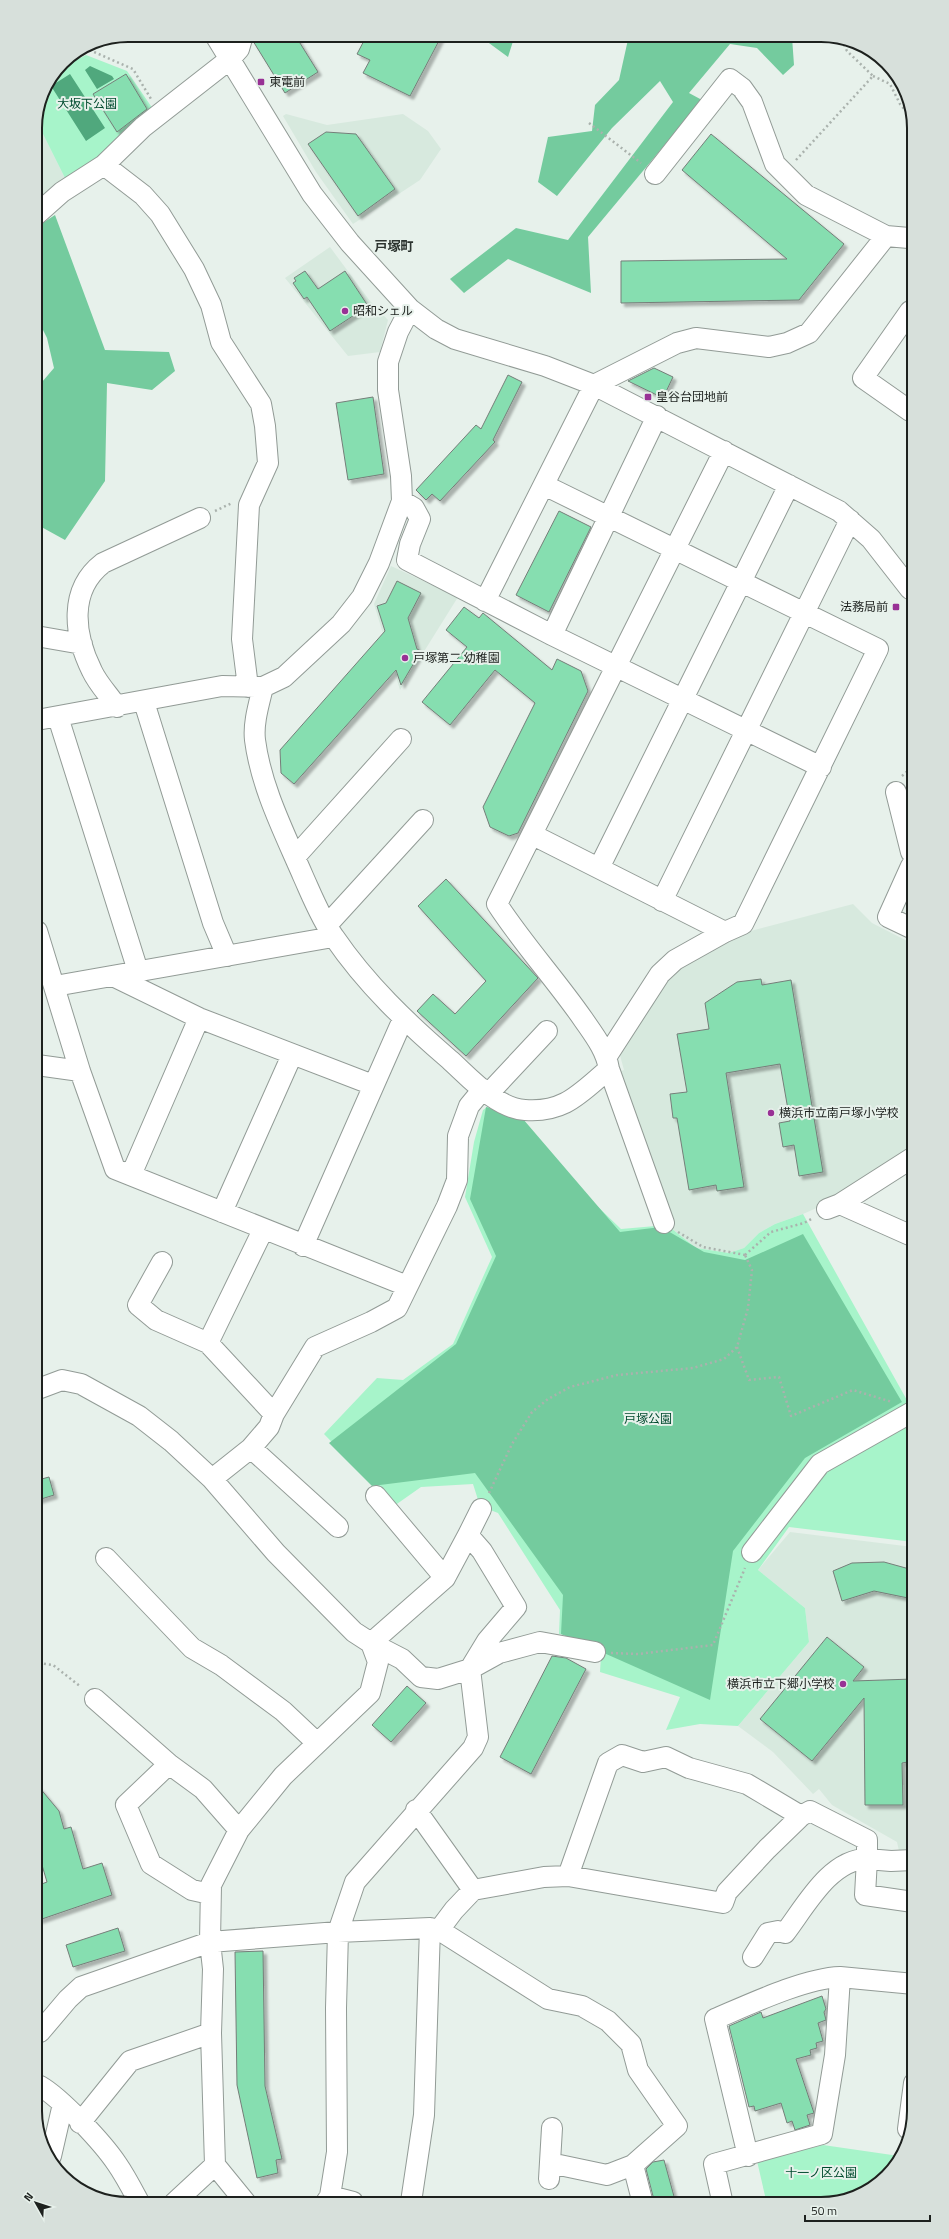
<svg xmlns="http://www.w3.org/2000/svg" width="949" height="2239" font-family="'Titillium Web','Noto Sans JP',sans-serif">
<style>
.built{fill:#d7e9de}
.green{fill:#a7f4ca}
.forest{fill:#74cb9e}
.water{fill:#50a87d}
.building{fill:#86deb0;stroke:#757e79;filter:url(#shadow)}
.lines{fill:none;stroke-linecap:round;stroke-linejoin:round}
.minor-casing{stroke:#929b96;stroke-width:22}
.path{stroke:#aab2ad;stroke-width:2.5;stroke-dasharray:2 3;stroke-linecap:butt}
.minor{stroke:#fff;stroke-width:20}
.poi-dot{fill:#983195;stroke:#e7f1eb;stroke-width:1.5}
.labels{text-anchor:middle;stroke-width:4;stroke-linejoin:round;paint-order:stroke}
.poi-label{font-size:12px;fill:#1d211e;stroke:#e7f1eb;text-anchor:start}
.park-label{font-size:12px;fill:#004a2e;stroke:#e7f1eb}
.neighbourhood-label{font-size:13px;font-weight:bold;fill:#2c332f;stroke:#e7f1eb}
.rim{fill:none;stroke:#1d211e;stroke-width:2}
</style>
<defs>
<filter id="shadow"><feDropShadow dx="3.5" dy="3.5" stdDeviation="1" flood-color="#0004"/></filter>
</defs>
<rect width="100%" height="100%" fill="#e7f1eb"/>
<path class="built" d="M286 114 327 125 403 114 428 131 441 149 420 180 353 224 316 172 283 116Z
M36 120 66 180 35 206V123Z
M330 247 370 301 388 320 380 352 348 356 285 278Z
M391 566 458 597 400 690 374 604Z
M853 904 872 923 911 943 912 1153 846 1195 803 1214 775 1224 759 1233 744 1248 729 1253 696 1248 667 1225 616 1073 624 1070 618 1048 668 971 743 933Z
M790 1532 913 1547V1850L899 1851 897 1842 832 1805 819 1789 813 1794 773 1752 738 1726 809 1642 805 1608 758 1570Z"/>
<path class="green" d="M86 55 127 71 155 112 120 135 101 162 66 180 36 120 45 87 58 69Z
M491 1104 621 1229 667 1225 696 1248 729 1253 744 1248 759 1233 775 1224 803 1214 908 1402 912 1403 913 1542 789 1527 758 1570 805 1608 809 1642 738 1726 700 1724 666 1730 680 1697 600 1672 602 1640 559 1634 560 1610 498 1513 480 1506 473 1484 421 1487 394 1506 324 1434 377 1378 403 1380 453 1344 492 1257 465 1197 474 1142 483 1110Z
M823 2145 899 2156 895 2167 850 2199 766 2200 757 2161Z"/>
<path class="forest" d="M478 35H515L508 57Z
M629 35H790L792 37 794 65 783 75 757 48 730 44 689 93 702 100 588 237 591 293 508 259 464 293 450 279 516 228 568 240 673 102 660 81 612 128 557 196 538 182 548 137 592 131 595 105 619 80Z
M55 215 105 350 169 352 175 371 152 390 107 383 105 481 65 540 36 524V389L54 368 47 338 36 316 35 228Z
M486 1107 523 1119 620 1232 661 1227 704 1252 745 1260 803 1234 902 1402 805 1458 733 1551 710 1700 561 1634 563 1595 475 1473 372 1486 329 1443 456 1344 496 1256 470 1199Z"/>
<path class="water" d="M90 66 112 76 114 79 97 89 85 70Z
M70 74 105 128 86 141 51 86Z"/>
<path class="building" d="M262 35H295L318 72 285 93 253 41Z
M367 35H442L410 96 363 73 370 60 357 54Z
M126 74 147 109 117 132 93 94Z
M326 132 356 134 395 189 358 216 308 144Z
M711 134 844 244 799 300 621 303V261L787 259 682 170Z
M305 271 318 289 345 271 368 306 330 331 307 297 304 299 293 283 296 281 294 278Z
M654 368 673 377 663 398 628 381Z
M508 375 522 382 493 440 495 442 440 501 432 494 426 500 416 490 476 425 481 429Z
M373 397 384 474 348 480 336 403Z
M559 511 591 527 549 612 516 595Z
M397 581 421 593 408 618 417 649 421 651 401 685 396 670 294 784 281 773 280 750 385 631 377 606 386 603Z
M464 607 479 618 483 613 552 670 557 659 581 671 588 691 518 833 509 836 490 827 483 807 535 703 495 670 450 725 422 702 467 647 446 630Z
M446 879 538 978 466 1056 417 1011 433 994 455 1014 486 981 418 906Z
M761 979 762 985 791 980 823 1172 799 1176 794 1145 783 1147 779 1123 790 1121 780 1064 726 1073 744 1187 717 1191 716 1185 689 1190 677 1118H673L670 1094 687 1092 677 1034 709 1029 705 1003 737 982Z
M49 1477 54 1495 38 1500V1480Z
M884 1562 913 1570V1599L874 1591 842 1601 833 1571 852 1563Z
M827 1637 864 1667 853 1681 913 1679V1731L908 1732V1762L902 1763 903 1805H865L864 1698 812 1761 760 1719Z
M552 1656 566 1658 586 1669 531 1774 500 1757Z
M407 1686 426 1703 391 1742 372 1725Z
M39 1787 59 1811 64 1829 71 1827 83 1869 102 1863 112 1895 39 1920V1885L47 1882 39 1855Z
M118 1928 125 1951 73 1967 66 1945Z
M263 1951 265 2086 282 2159 276 2160 278 2173 257 2178 237 2085 235 1952Z
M822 1996 826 2009 824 2012 826 2020 818 2023 823 2041 816 2043 817 2048 810 2050 811 2055 796 2059 814 2113 807 2115 810 2125 795 2130 792 2121 787 2123 781 2103 755 2111 754 2106 749 2107 729 2026 761 2012 763 2018Z
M664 2160 675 2200H654L646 2169 653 2162Z"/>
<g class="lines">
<g class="minor-casing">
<path id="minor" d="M215 35 312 194 350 243 410 309 436 329 455 339 545 366 594 385 839 511 871 539 910 589
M104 165 143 195 160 214 194 269 211 305 221 342 261 404 265 426 268 463 249 505 242 639 248 687
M655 174 730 79 742 88 752 102 775 164 806 195 886 236 909 238
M35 216 62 192 104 165 143 127 230 59 239 49 243 35
M910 311 863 378 910 411
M544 485 878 649 743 924 725 932 675 960 660 974 607 1056
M402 501 414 508 420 519 410 544 407 560 552 635 821 767
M485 601 594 385 677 343 696 338 769 347 787 343 809 333 886 236
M552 635 657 416
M36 636 82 644
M263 687C259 704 253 723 255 740 261 787 284 832 303 876 312 896 321 919 334 937 366 984 407 1023 450 1060 470 1078 496 1108 525 1110 565 1113 580 1093 609 1069
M144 702 213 923 227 956
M117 707C109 695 98 684 92 671 74 635 68 590 103 563L200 518
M58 717 138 971
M37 720 222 686 263 687 284 677 341 624 362 597 379 563 402 501 401 476 388 390V362L398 332 410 309
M896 792 911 852
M533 835 725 932
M295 857 401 739
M911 866 888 917 911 928
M599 868 789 485
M662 901 850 520
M327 925 423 820
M37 931 80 1071 115 1169 407 1286
M113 976 199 1018 373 1085
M55 986 333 937
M37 1065 80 1071
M489 1093 547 1031
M131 1175 199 1018
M840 1204 912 1236
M827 1209 840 1204 912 1158
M222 1212 292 1055
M664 1223 609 1069C606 1050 594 1035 583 1019 556 980 523 944 497 904L724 451
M263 1230 208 1343 274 1414
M303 1246 403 1019
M162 1262 138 1305 156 1320 208 1343
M38 1389 62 1380 81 1384 139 1416 171 1441 212 1479 276 1553 354 1632 371 1643 378 1662 370 1693 283 1776 239 1830 211 1885 210 1942 213 1969 211 2033 215 2165 174 2203
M251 1448 338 1527
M212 1479 251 1448 269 1427 274 1414 315 1347 371 1322 397 1308 447 1206 457 1180 458 1136 469 1106 483 1089
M376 1496 445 1578
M468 1535 481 1509
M752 1552 820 1464 912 1412
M106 1558 192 1648 221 1665 283 1711 316 1742
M95 1699 169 1764 203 1789 239 1830
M169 1764 126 1805 151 1864 192 1890 210 1894
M416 1810 473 1890
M913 1860 891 1861 867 1859 865 1895 913 1902
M568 1876 608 1763 622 1755 643 1762 666 1757 689 1768 747 1784 801 1816
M439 1930 454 1910 473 1890 544 1877 568 1876 723 1903 727 1892 767 1849 801 1816 810 1811 867 1840V1859C830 1859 805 1907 785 1933L778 1931 768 1933 753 1957
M40 2032 68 1999 81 1987 210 1942 338 1932 430 1928 439 1930 548 1999 582 2006 608 2021 631 2044 638 2070 677 2126 633 2165 607 2175 550 2163
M40 2086C61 2098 103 2143 117 2164 126 2177 133 2191 140 2204
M80 2123 130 2061 211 2033
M908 2129 914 2083
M51 2156 63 2104
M748 2156 715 2019C748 2005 805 1978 840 1977
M215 2165 246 2203
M633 2165 642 2200
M549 2179 552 2128
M330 2196 353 2202
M722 2200 714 2164 822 2134 835 2055 840 1977 914 1984
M326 2202 330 2196 337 2152 336 2008 338 1932 355 1882 473 1748 478 1737 470 1669 487 1641 516 1607 482 1551 468 1535 445 1578 371 1643 402 1659 421 1677 438 1679 470 1669 499 1653 540 1642 595 1652
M411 2202 424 2115 430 1928"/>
</g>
<path class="path" d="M85 48 133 69 151 99
M873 76 890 84 900 104 909 115
M589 123 641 163
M796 160 873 76 847 51 842 41
M215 511 232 503
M902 776 911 768
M678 1232 703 1247 745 1255
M745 1255 771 1232 804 1223 813 1218
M737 1347 749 1380 779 1377 791 1416 853 1390 892 1402
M489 1493 512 1444 532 1412 548 1399 570 1387 617 1375 693 1368 724 1359 737 1347 748 1308 752 1270 745 1255
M611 1653 638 1654 713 1645 745 1568
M39 1663 53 1665 81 1687"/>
<use href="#minor" class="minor"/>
</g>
<g class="poi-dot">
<rect x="257" y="78" width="8" height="8" rx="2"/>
<circle cx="345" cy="311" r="4"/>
<rect x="644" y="393" width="8" height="8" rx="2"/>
<rect x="892" y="603" width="8" height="8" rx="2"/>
<circle cx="405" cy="658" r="4"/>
<circle cx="771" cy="1113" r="4"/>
<circle cx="843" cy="1684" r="4"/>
</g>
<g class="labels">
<g class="poi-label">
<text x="269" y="86">東電前</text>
<text x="353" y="315">昭和シェル</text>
<text x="656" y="401">皇谷台団地前</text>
<text x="888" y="611" text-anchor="end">法務局前</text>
<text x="413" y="662">戸塚第二 幼稚園</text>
<text x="779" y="1117">横浜市立南戸塚小学校</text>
<text x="835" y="1688" text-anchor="end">横浜市立下郷小学校</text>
</g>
<g class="park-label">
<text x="87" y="108">大坂下公園</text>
<text x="648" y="1423">戸塚公園</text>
<text x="821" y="2177">十一ノ区公園</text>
</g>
<g class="neighbourhood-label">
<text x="394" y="251">戸塚町</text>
</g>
</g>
<path d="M0 0H949V2239H0ZM128 42H821A86 86 0 0 1 907 128V2111A86 86 0 0 1 821 2197H128A86 86 0 0 1 42 2111V128A86 86 0 0 1 128 42Z" fill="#d7e0db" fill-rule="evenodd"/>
<path class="rim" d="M128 42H821A86 86 0 0 1 907 128V2111A86 86 0 0 1 821 2197H128A86 86 0 0 1 42 2111V128A86 86 0 0 1 128 42Z"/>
<g transform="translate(36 2203) rotate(309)" stroke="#e7f1eb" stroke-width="3" paint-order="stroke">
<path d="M0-3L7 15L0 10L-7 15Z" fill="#1d211e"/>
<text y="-6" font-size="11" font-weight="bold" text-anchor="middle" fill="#1d211e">N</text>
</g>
<path d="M805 2215v6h125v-6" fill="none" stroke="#1d211e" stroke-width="2"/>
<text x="811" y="2215" font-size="12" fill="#1d211e" stroke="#e7f1eb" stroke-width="3" paint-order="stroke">50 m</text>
</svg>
